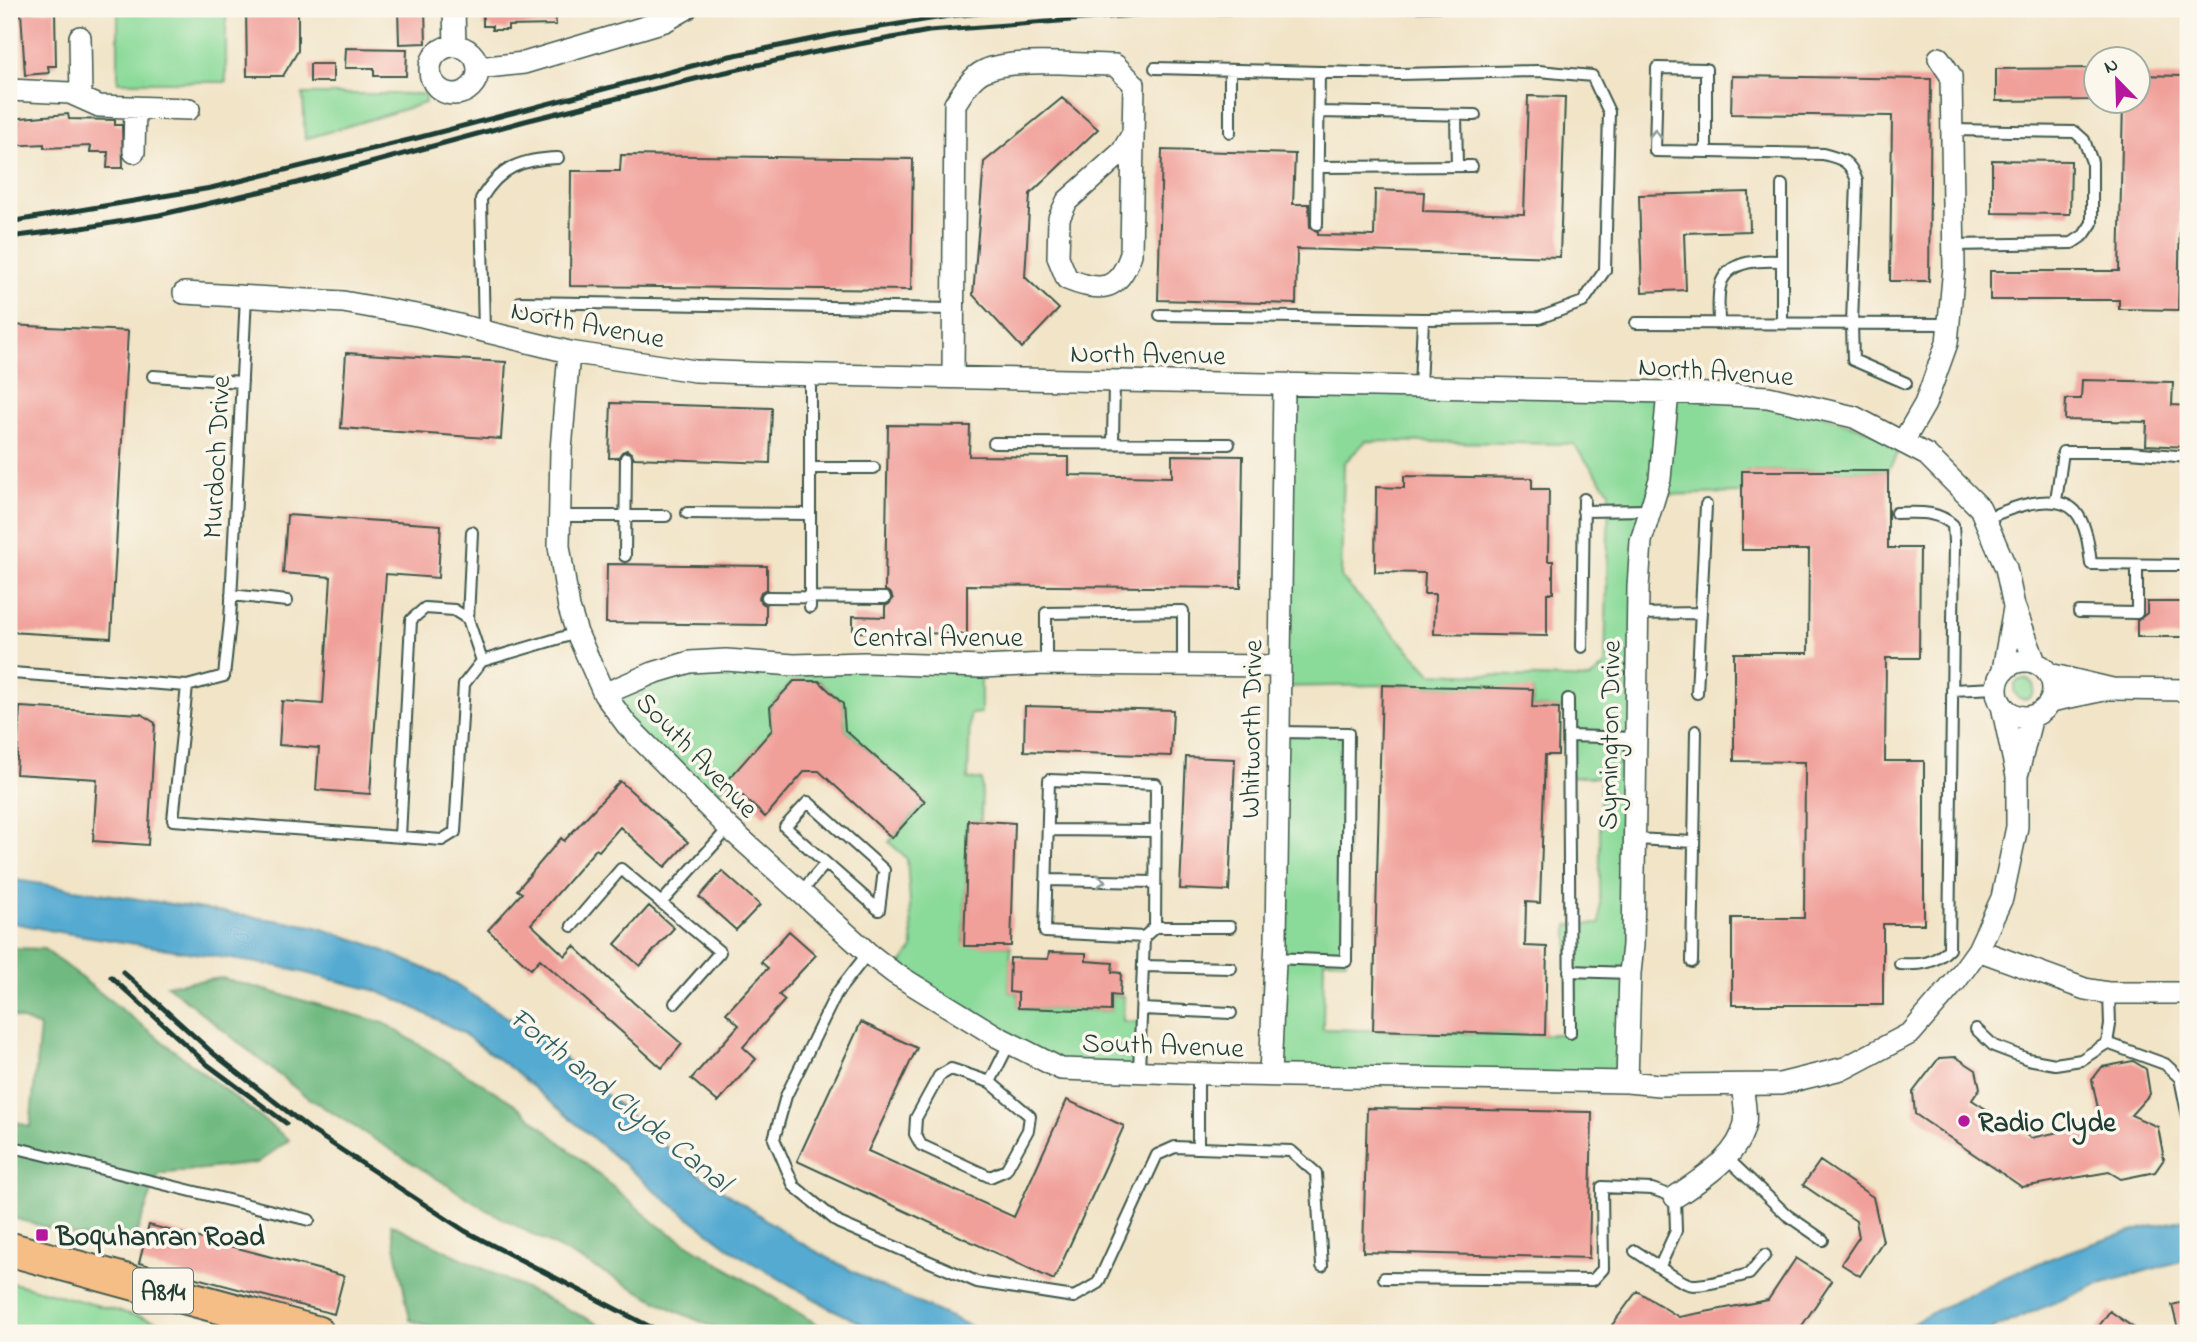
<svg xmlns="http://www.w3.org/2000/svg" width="2197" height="1342" font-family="'Indie Flower',sans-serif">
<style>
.green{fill:#8ada99;stroke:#548c66;stroke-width:2;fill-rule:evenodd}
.forest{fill:#6fba81;stroke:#477c5a;stroke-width:2}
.water{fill:#55aad1;stroke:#3a7482;stroke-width:2}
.building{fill:#f09f99}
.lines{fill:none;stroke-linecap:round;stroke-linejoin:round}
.service-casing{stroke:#3e564a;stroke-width:14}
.minor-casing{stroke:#3e564a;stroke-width:24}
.primary-casing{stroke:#3e564a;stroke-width:37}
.service{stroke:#fff;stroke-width:10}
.minor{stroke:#fff;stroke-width:21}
.primary{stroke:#f6be87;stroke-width:33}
.rail{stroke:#1f3d34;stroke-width:5}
.oneway{stroke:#8f9e9a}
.poi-dot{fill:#b5179e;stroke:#fbf7ec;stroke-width:2.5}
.labels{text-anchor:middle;stroke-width:7;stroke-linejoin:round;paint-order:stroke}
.shield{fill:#fbf7ec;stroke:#61756b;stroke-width:2}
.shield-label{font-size:26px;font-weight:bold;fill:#1f3d34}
.street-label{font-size:28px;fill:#1f3d34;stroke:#fbf7ec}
.poi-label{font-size:28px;font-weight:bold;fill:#1f3d34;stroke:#fbf7ec;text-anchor:start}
.water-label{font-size:30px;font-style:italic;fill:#2f5e63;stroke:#fbf7ec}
</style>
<rect width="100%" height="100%" fill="#fbf7ec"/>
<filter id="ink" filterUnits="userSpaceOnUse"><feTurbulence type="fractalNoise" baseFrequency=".0143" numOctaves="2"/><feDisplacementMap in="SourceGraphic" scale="14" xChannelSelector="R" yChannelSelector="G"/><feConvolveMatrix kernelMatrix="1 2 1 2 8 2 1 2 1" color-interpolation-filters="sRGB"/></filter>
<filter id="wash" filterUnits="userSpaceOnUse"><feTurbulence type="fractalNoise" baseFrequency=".00686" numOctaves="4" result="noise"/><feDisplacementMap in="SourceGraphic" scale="28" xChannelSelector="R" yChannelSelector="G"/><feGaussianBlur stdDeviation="1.57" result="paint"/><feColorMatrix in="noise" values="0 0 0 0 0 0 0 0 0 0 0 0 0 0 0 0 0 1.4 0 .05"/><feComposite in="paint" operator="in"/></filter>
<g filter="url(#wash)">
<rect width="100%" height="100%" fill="#f1e4c7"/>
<path class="green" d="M118 9H226V82H118Z
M303 94H425V103L305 139Z
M1284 385 1768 397 1903 442 1888 471H1743L1742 493 1655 495 1641 541 1627 1082 1270 1074 1278 732 1348 733 1346 961 1324 960 1323 1029 1545 1035 1569 1033 1568 925 1600 924V777H1569L1568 709 1532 707 1533 690 1386 685 1279 687ZM1366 441 1573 444 1609 491 1605 665 1590 679 1431 673 1341 578 1344 463Z
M690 662 981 667V713L970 714 968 779 982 780 981 821H968L964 945 1011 946 1009 992 1018 993V1008L1111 1011V995L1124 996 1123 1021 1141 1022 1139 1071 1061 1069 894 973 913 948 907 859 889 842 925 801 845 730 843 704 819 681H794L770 706 772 730 707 806 604 694Z
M2014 689a10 10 0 1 1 20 0a10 10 0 1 1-20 0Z
M9 1282 201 1333H9Z"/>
<path class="forest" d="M9 948 44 949 289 1140 257 1163 159 1174 130 1250 9 1217V1119L30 1127 40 1027 9 1015Z
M222 978 384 1023 515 1104 659 1226 831 1333H727L676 1311 487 1210 304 1095 167 985Z
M391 1224 617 1333H450L410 1320Z"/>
<path class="water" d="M9 879 313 926 366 943 440 975 542 1039 694 1171 799 1242 876 1284 986 1333H881L830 1308 739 1255 666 1200 513 1070 461 1032 403 1002 374 990 277 966 53 931 9 922Z
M2188 1219V1259L2096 1285 1983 1333H1896C1981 1283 2090 1236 2188 1219Z"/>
<g id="blocks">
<path class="building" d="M246 9H298V51L283 76H247Z
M398 9H425L426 43 399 44Z
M483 9H555L556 25 508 26V30H492V26H483Z
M55 10 56 66H48L49 73 25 75 21 12Z
M346 48 407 49 406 76H374V68H345Z
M310 64H333V82H310Z
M2096 68V100L1996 101V69Z
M2138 75 2183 76 2178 310 2119 309V300H1990V271H2119L2123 102H2138Z
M1732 76 1931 79 1929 281H1890L1892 116 1731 114Z
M1528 96 1565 97 1560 257 1297 249 1296 304 1158 300 1162 150 1295 154 1293 204H1309L1310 227 1318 232V235L1374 236 1375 190 1424 192 1423 211 1524 214Z
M1062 98 1098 129 1030 194 1025 277 1059 309 1022 348 973 295 984 162Z
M68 114 69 119 115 120V125H122L123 168H107L108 152H90L91 146 44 148V144L9 146V119Z
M621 155 913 159 911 290 570 286 571 171H620Z
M1992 160 2071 161 2070 214 1992 213Z
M1749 192 1750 231 1684 233 1686 290 1642 292 1639 195Z
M9 325 128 331 111 638 9 632Z
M346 353 506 362 501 439 341 428Z
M2082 380 2173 382 2172 405 2188 406V447L2146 445 2147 422 2065 420 2066 399H2081Z
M611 403 772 408 770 463 634 458 632 454 627 450 622 452 618 458H609Z
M888 425 970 426 969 456 1069 457V475L1172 477V455L1243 456 1241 588 967 585V634L853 632V616L885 617V606L889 604 893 599 891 594 885 590Z
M1742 471H1888V548H1920L1919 658H1886L1885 761H1924V924H1883V1005H1732V918H1804L1805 762 1734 761V653H1808L1809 550H1742Z
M1404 476 1532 478V489H1549L1548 561H1553V593H1547V636L1434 634 1435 594H1424L1425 573 1375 572 1376 487 1404 488Z
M287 515 441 525 438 578 386 574 370 794 316 790 319 748 279 745 282 701 323 704 331 577 283 573Z
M607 564 767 566V589L761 592 759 598 762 603 766 605V625L606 623Z
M2147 602H2188V637H2137V621L2147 613Z
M794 681H819L843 704 845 730 925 801 892 838 819 771H805L765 817 727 781 772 730 770 707Z
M1382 685 1533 689 1532 707 1559 708 1558 755H1545L1540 903 1526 902 1525 946 1547 947 1545 1035 1373 1030Z
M1025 706 1173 710 1171 756 1024 751Z
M20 707 141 714 155 723 148 845 93 841 97 779 16 774Z
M1186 757 1235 759 1229 891 1180 889Z
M620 781 688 842 665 867 620 827 599 851 596 849 531 924 565 956 574 946 634 1003 682 1044 662 1068 540 959 531 969 488 930 522 893 517 890 561 838 564 841Z
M968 820 1015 823 1011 946H964Z
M722 871 760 905 736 930 699 897Z
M649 906 674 928 640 966 615 944Z
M789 931 816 955 779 995 785 1000 743 1047 756 1059 718 1102 691 1079 739 1025 726 1013 768 968 761 962Z
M1049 952 1086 953V961L1113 963 1112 972 1121 973 1120 996 1111 995V1011L1018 1008V993L1009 992 1010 958 1048 959Z
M861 1022 917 1048 868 1151 1014 1217 1067 1100 1124 1126 1054 1280 797 1161Z
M1956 1057 1976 1070 1980 1088 1972 1100 2031 1138 2101 1123 2092 1080 2102 1067 2133 1061 2146 1069 2150 1094 2131 1115 2158 1127 2164 1159 2155 1172 2121 1179 2109 1172 2022 1187 1915 1114 1913 1092 1939 1058Z
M1367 1108 1592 1112 1589 1258 1363 1252Z
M1820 1161 1873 1197 1883 1241 1860 1276 1841 1264 1859 1237 1856 1221 1803 1185Z
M149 1225 344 1276 334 1314 139 1263Z
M1796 1258 1832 1281 1797 1333H1623L1612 1325 1637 1291 1679 1317 1768 1300Z
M2188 1301V1333H2179L2172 1305Z
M2110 1311 2141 1333H2094Z"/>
</g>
</g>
<g filter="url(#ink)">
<use href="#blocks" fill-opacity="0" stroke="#3e564a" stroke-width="2"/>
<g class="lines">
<g class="service-casing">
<path id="service" d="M1155 68 1400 74 1539 71 1592 76 1609 112 1605 270 1583 302 1539 318 1423 319 1420 387
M1318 112 1475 115
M1456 115 1457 166
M1952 130 2075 132 2084 140 2092 162V223L2084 235 2072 243 1953 245
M1230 132V70
M1706 152V69L1657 68 1655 151 1823 154C1843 159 1850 161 1857 181L1852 324 1853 360 1906 383
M1318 167 1472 166
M1782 185V324
M1317 224 1319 72
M520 302 953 309
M1160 315 1423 319
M1636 323 1949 324
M1719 323C1719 311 1717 294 1721 283 1730 259 1763 260 1782 261
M484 331 481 199C500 167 522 159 558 158
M153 376 242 382
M994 443 1229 444
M1113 443 1114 381
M810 468H874
M2056 501 2063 452H2130L2188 457
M1583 511 1651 510
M687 513 810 514
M1896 513C1918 513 1936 510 1953 525L1954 542 1949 949C1934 964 1921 965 1900 964
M560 516H666
M1985 519C2008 509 2054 490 2075 511 2087 525 2089 547 2091 564L2187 565
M625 556 626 458
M231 595 287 601
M767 597 885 598
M810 607V375
M2079 612 2137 613V565
M1638 614 1701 613
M468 619 472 532
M1582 647 1584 499
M1046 664V613L1183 611V665
M12 673 187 686 224 676 230 621 246 296
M187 686 173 820 442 840 455 832 464 684 482 661 577 633
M1952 690 1996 688
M1697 693 1706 505
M1568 699 1570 1033
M1568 736 1636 738
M808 802 884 870 879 910 785 827Z
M1048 830 1156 831
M400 837 411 620 425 608 454 610 468 619 482 661
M1635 839 1694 842
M1046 880 1155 882
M801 892 826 863
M661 903 729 828
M572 926 621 869 720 952 675 1003
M1155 927H1230
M868 953 836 994 786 1096 774 1139 794 1186 839 1223 977 1282 1074 1297 1098 1283 1157 1155 1175 1147 1198 1148V1074
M1273 958 1346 961 1348 733 1278 732
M1692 962 1696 731
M1143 966 1231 968
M1569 971 1630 973
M1142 1009 1231 1013
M1976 1029 1994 1046 2028 1059 2055 1064 2081 1060 2107 1043 2110 1025 2109 993
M2107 1043 2165 1064 2180 1078 2188 1117
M1139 1071 1144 937 1045 932 1049 780 1156 784 1155 927 1144 937
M990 1082 951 1069 939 1076 916 1118 915 1134 921 1145 990 1177 1006 1170 1028 1130 1030 1116 990 1082 1009 1044
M9 1146 309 1220
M1198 1148 1291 1151 1316 1173 1322 1266
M1727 1158 1787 1215 1823 1240
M1635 1251C1648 1259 1682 1285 1693 1285 1711 1285 1732 1278 1749 1274L1765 1255
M1384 1278 1593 1280 1603 1269 1602 1187 1652 1189 1675 1197 1676 1231 1660 1266"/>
</g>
<g class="minor-casing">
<path id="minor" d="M454 9 455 46
M80 37 81 98
M430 70a24 24 0 1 1 48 0a24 24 0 1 1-48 0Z
M478 68 524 63 665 21 686 9
M9 90 70 93 99 106 189 109
M134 152 135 108
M184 293 343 302 422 316 569 352 695 371 775 374 1668 392 1768 397 1854 417 1927 455 1980 508 2006 568 2014 606 2035 662
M569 352 561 450 559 546 569 608 577 633 604 694 627 725 729 828 868 953 894 973 998 1037 1061 1069 1240 1075 1627 1082 1659 1085 1780 1084 1845 1068 1911 1033 1955 982 1978 950 2002 898 2017 827V776L2002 706
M953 377 955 104C962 93 971 77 984 71 1014 57 1080 65 1115 65L1134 84 1131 254C1119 291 1101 293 1067 279L1058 257 1059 218 1067 201 1122 152 1133 133
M1903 442 1925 404 1947 343 1954 267 1951 76 1939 58
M1997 689a28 28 0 1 1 56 0a28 28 0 1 1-56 0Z
M2003 670 2014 608
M2049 674 2112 689 2188 690
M604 694 653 673 690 662 726 660 794 665 865 663 981 667 1046 664 1279 666
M2051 701 2104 690
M2018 772 2032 716
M1978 950 2085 989 2109 993H2188
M1270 1074 1276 939 1284 385
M1627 1082 1630 973 1633 945 1638 588 1641 541 1660 479 1668 392
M1675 1197C1701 1179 1739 1157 1745 1123 1747 1112 1743 1096 1742 1085"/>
</g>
<g class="primary-casing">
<path id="primary" d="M9 1249 317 1333"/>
</g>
<use href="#service" class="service"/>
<use href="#minor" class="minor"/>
<use href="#primary" class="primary"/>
<path class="rail" d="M9 222 211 188 417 138 730 56 843 33 949 16 1032 9
M9 237 82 228 159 215 297 183 525 121 699 78 811 53 929 31 1149 14 1562 9
M123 972 214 1054 311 1130 465 1231 662 1333
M111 977 208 1065 286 1123"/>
</g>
<defs><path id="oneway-chevron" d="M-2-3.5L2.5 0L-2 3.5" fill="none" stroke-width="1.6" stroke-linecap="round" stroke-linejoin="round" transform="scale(1.75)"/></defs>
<g class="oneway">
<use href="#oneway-chevron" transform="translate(1655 134) rotate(-88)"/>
<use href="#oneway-chevron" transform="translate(1101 881) rotate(1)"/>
</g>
</g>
<g class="poi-dot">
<circle cx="1964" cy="1121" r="7"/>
<rect x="35" y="1228" width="14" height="14" rx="3.5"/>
</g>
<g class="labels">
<rect class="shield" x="133" y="1268.5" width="60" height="45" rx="5"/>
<g class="shield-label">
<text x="163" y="1300">A814</text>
</g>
<g class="street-label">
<text transform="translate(588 323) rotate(11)" y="10">North Avenue</text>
<text transform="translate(1148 353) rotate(1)" y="10">North Avenue</text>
<text transform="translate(1716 370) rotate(4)" y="10">North Avenue</text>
<text transform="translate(215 457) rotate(-87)" y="10">Murdoch Drive</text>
<text x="938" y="646">Central Avenue</text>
<text transform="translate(1250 729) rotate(-89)" y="10">Whitworth Drive</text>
<text transform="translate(1608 735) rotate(-89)" y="10">Symington Drive</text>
<text transform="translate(698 754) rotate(46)" y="10">South Avenue</text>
<text transform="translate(1163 1044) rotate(2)" y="10">South Avenue</text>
</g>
<g class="poi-label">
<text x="1978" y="1131">Radio Clyde</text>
<text x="56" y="1245">Boquhanran Road</text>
</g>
<g class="water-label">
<text transform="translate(621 1099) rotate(39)" y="10">Forth and Clyde Canal</text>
</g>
</g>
<rect width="2197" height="1342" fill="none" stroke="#fbf7ec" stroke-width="35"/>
<g transform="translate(2117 80) rotate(337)"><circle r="33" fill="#fbf7ec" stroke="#a3ada2" stroke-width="2"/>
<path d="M0-5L12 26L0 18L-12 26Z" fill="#b5179e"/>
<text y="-10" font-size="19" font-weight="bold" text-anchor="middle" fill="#1f3d34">N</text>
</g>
</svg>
